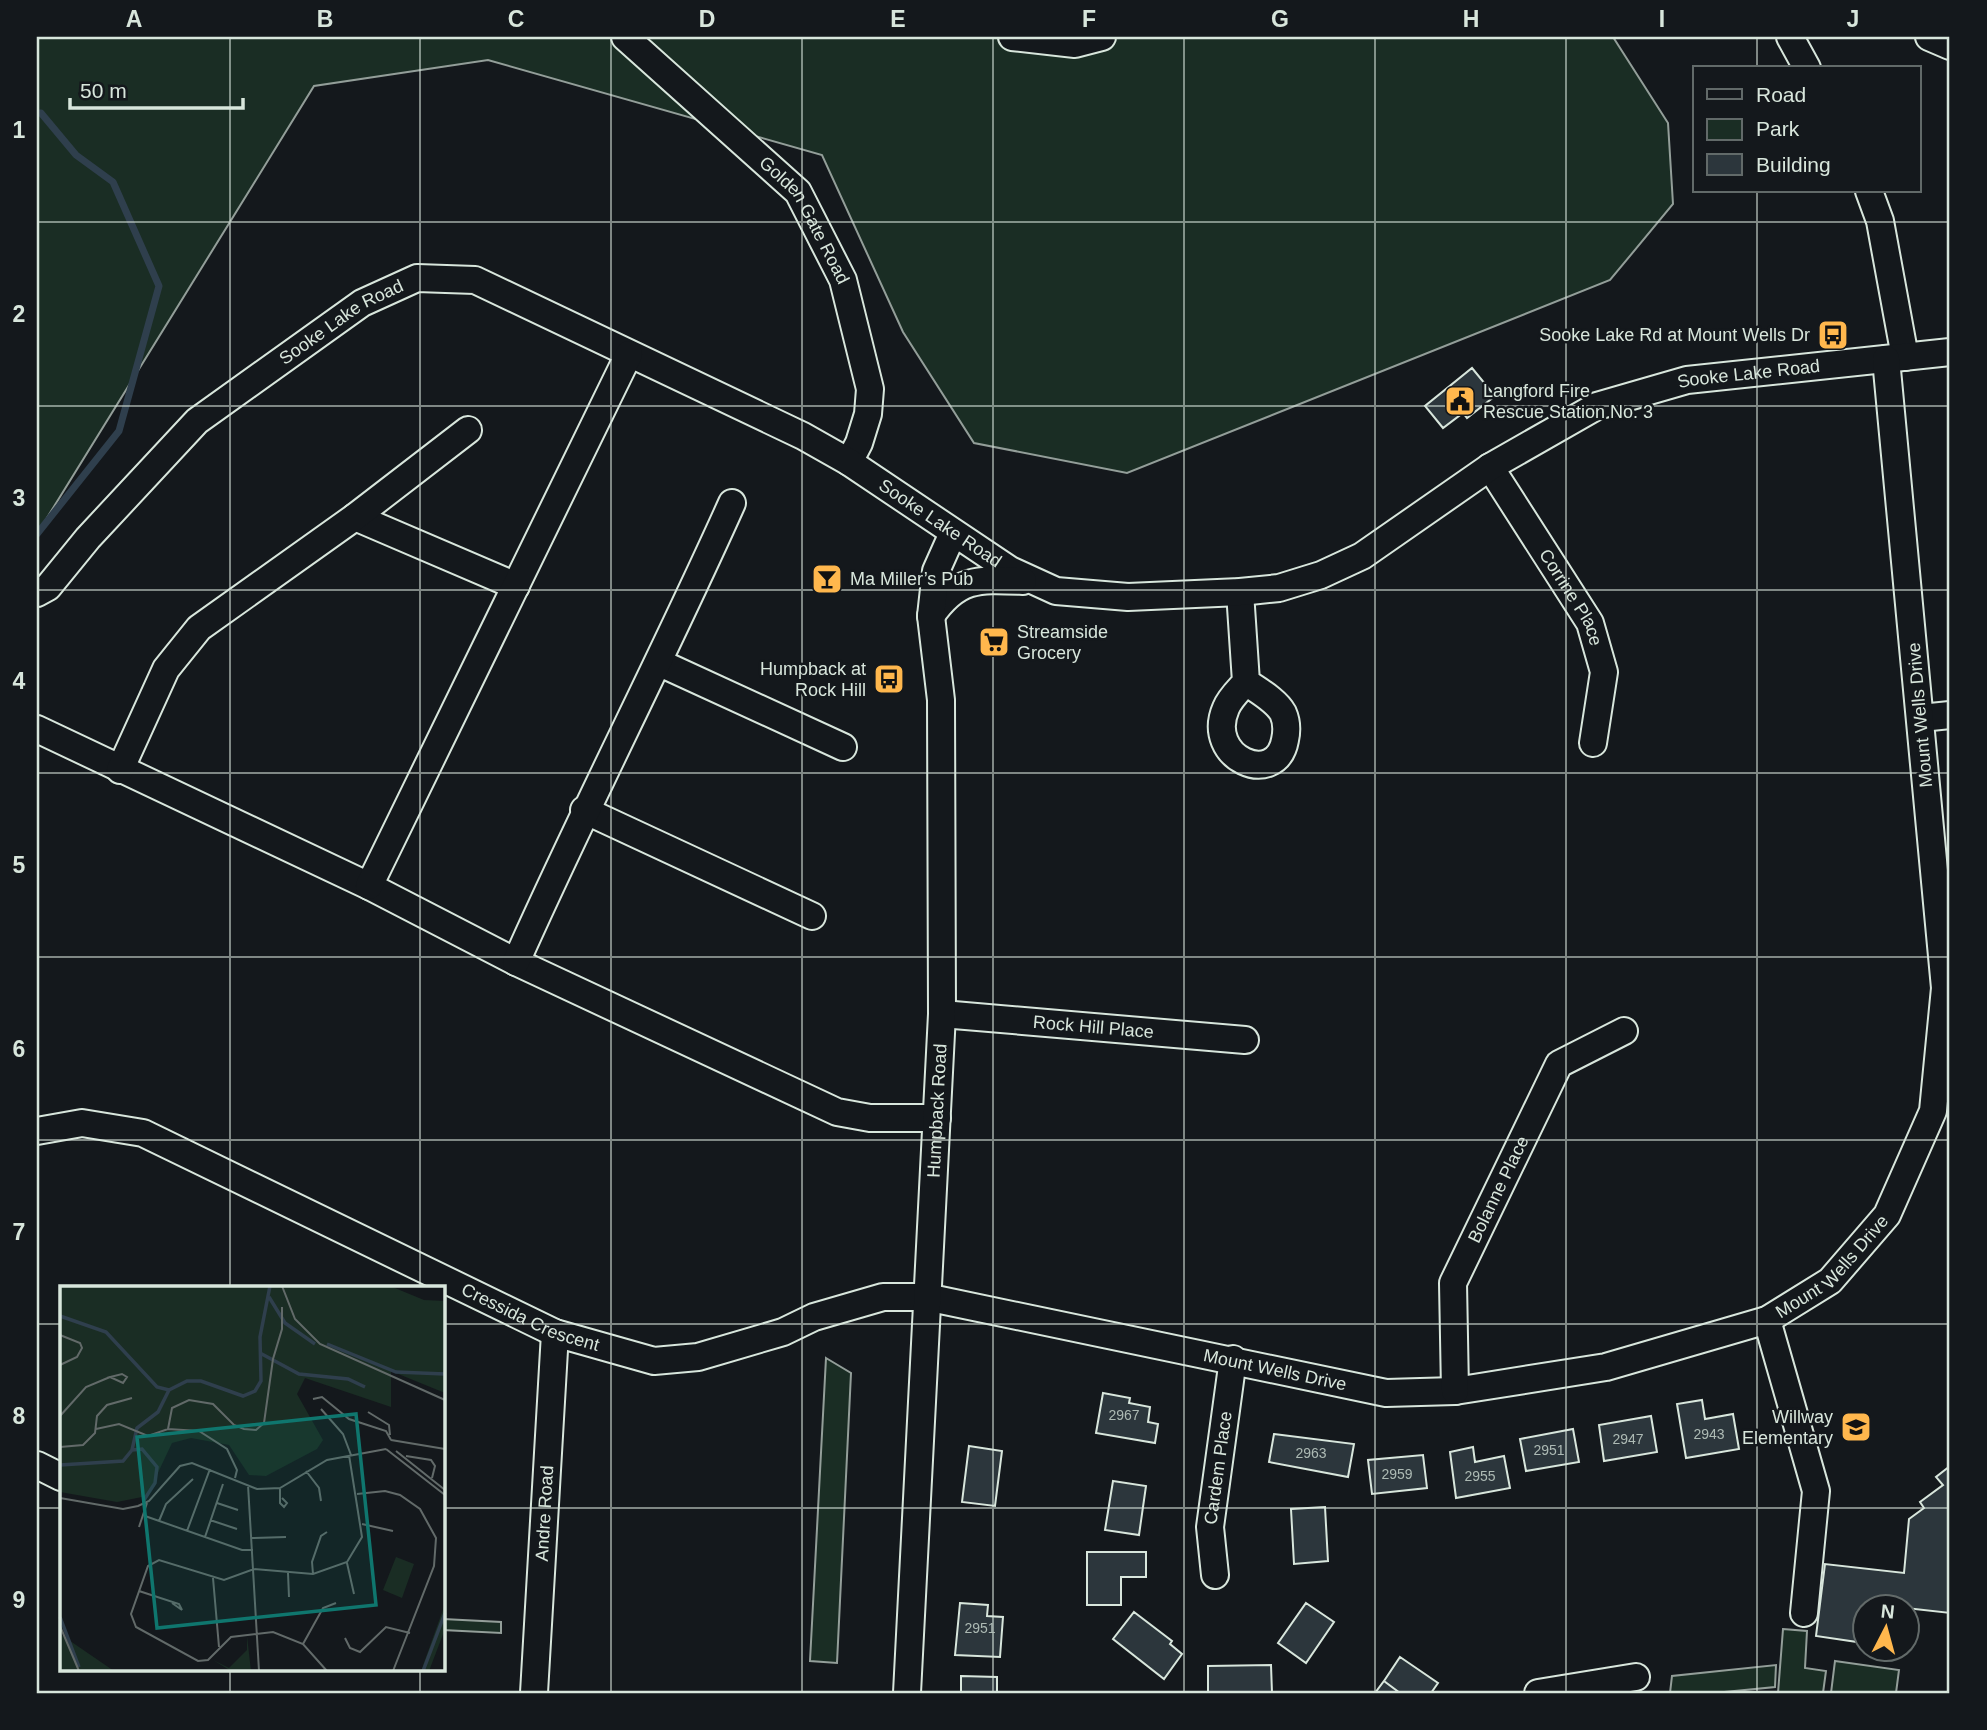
<svg xmlns="http://www.w3.org/2000/svg" width="1987" height="1730" font-family="Arial,sans-serif">
<style>
.green{fill:#1a2d24;stroke:#939e99;stroke-width:2}
.lines{fill:none;stroke-linecap:round;stroke-linejoin:round}
.stream{stroke:#2f3f4d;stroke-width:7}
.building{fill:#2c363c;stroke:#d8e6dc;stroke-width:2}
.minor-casing{stroke:#d8e6dc;stroke-width:30}
.minor{stroke:#14181c;stroke-width:26}
.grid{fill:none;stroke:#d8e6dc;stroke-width:2;stroke-opacity:0.55}
.labels{text-anchor:middle;stroke-width:5;stroke-linejoin:round;paint-order:stroke}
.number-label{font-size:14px;fill:#adbab4}
.street-label{font-size:18px;fill:#d8e6dc;stroke:#14181c}
.poi-label{font-size:18px;fill:#d8e6dc;stroke:#14181c;text-anchor:end}
.inset-river{fill:none;stroke:#2f3f4d;stroke-width:3.5}
.inset-road{fill:none;stroke:#626a69;stroke-width:2}
.view{fill:#0f766e;fill-opacity:0.15;stroke:#0f766e;stroke-width:3.5}
.inset-edge{fill:none;stroke:#d8e6dc;stroke-width:3.5}
.neatline{fill:none;stroke:#d8e6dc;stroke-width:2.5}
.grid-label{font-size:23px;text-anchor:middle;font-weight:bold;fill:#d8e6dc}
</style>
<rect width="100%" height="100%" fill="#14181c"/>
<path class="green" d="M37 37H1613L1668 123 1673 204 1610 280 1127 473 974 443 903 332 822 155 488 60 314 86 37 534Z
M826 1358 851 1373 837 1663 810 1661Z
M443 1619 501 1622V1633L443 1630Z
M1783 1629 1807 1631 1805 1668 1826 1671 1823 1693H1778Z
M1835 1661 1899 1670 1896 1693H1831Z
M1776 1665 1775 1687 1714 1693H1670L1672 1676Z"/>
<g class="lines">
<path class="stream" d="M37 113H41L76 155 113 182 159 286 119 431 37 534"/>
</g>
<path class="building" d="M1472 368 1495 396 1467 418 1463 413 1443 428 1425 406Z
M1103 1393 1130 1398 1129 1403 1150 1407 1148 1422 1158 1424 1155 1443 1096 1433Z
M1702 1400 1705 1419 1733 1414 1739 1449 1686 1458 1677 1404Z
M1651 1416 1657 1452 1604 1461 1599 1425Z
M1573 1429 1579 1462 1526 1471 1520 1439Z
M1274 1434 1354 1444 1348 1477 1269 1462Z
M969 1446 1002 1451 995 1506 962 1502Z
M1473 1447 1475 1462 1504 1456 1510 1488 1456 1498 1450 1452Z
M1423 1455 1427 1488 1372 1494 1368 1460Z
M1950 1466V1613L1906 1608H1864V1643L1816 1636 1825 1564 1904 1573 1909 1519 1924 1508 1920 1502 1943 1485 1936 1477Z
M1113 1481 1146 1486 1139 1535 1105 1530Z
M1325 1507 1328 1561 1294 1564 1291 1509Z
M1087 1552H1146V1577H1121V1605H1087Z
M960 1603 988 1605 987 1616 1003 1617 1000 1657 955 1655Z
M1306 1603 1334 1622 1306 1663 1278 1643Z
M1134 1612 1172 1641 1170 1644 1182 1654 1164 1679 1113 1639Z
M1400 1657 1438 1683 1431 1693H1400L1384 1681Z
M1271 1665 1272 1693H1208V1666Z
M961 1676 997 1677V1693H961Z
M1384 1681 1400 1693H1375Z"/>
<g class="lines">
<g class="minor-casing">
<g id="minor">
<path id="s1" d="M625 37 798 192 843 280 870 389 868 414 859 443 849 462"/>
<path d="M1012 37 1075 44 1102 37"/>
<path d="M1790 37 1807 68"/>
<path d="M1929 37 1950 46"/>
<path d="M1869 191 1880 221 1905 357"/>
<path id="s2" d="M1490 467 1590 623 1604 672 1593 743"/>
<path d="M355 517 516 586"/>
<path d="M1240 592 1246 682C1239 690 1230 698 1226 708 1204 758 1276 789 1285 740 1287 731 1287 722 1283 713 1276 700 1257 690 1246 682"/>
<path id="s3" d="M37 593 48 587 88 538 197 421 362 303 417 278 475 280 803 436 849 462 1010 570 1056 591 1128 597 1240 592 1279 588 1321 575 1362 556 1490 467 1597 406 1687 380 1950 352"/>
<path d="M931 616C958 577 979 579 1023 581"/>
<path d="M660 663 843 747"/>
<path d="M1921 718 1950 715"/>
<path d="M37 729 369 886 516 962 837 1112 870 1118H937"/>
<path d="M120 770 166 669 199 628 355 517 468 430"/>
<path d="M584 810 812 916"/>
<path d="M369 886 629 354"/>
<path d="M516 962C585 807 663 657 732 503"/>
<path id="s4" d="M942 1014 1245 1040"/>
<path id="s5" d="M37 1131 82 1123 143 1133 555 1333 654 1361 698 1357 783 1332 814 1317 883 1297H926L1386 1393 1455 1391 1606 1367 1767 1320 1830 1281 1887 1215 1933 1111 1945 988 1886 359"/>
<path d="M1767 1320 1816 1491 1804 1613"/>
<path id="s6" d="M1455 1391 1453 1283 1559 1064 1624 1031"/>
<path d="M37 1465 61 1477"/>
<path id="s7" d="M1215 1575 1210 1527 1233 1359"/>
<path id="s8" d="M534 1693 555 1333"/>
<path id="s9" d="M907 1693 942 1014 941 700 931 616 936 571 953 533"/>
<path d="M1538 1693 1636 1677"/>
</g>
</g>
<use href="#minor" class="minor"/>
</g>
<path class="grid" d="M230 37V1287M420 37V1287M611 37V1693M802 37V1693M993 37V1693M1184 37V1693M1375 37V1693M1566 37V1693M1757 37V68M1757 191V1693M37 222H1950M37 406H1950M37 590H1950M37 773H1950M37 957H1950M37 1140H1950M37 1324H61M443 1324H1950M37 1508H61M443 1508H1950M230 1669V1693M420 1669V1693"/>
<defs>
<g id="bus-square" transform="scale(1.575)"><rect x="-9" y="-9" width="18" height="18" rx="4" fill="#ffb74d" stroke="#14181c"/><path d="M-5-6H5V4H4V6H2V4H-2V6H-4V4H-5ZM-3.5-4V0h7V-4ZM-3.5 1.2v1.5H-2V1.2ZM2 1.2v1.5H3.5V1.2Z" fill="#111"/></g>
<g id="civic-square" transform="scale(1.575)"><rect x="-9" y="-9" width="18" height="18" rx="4" fill="#ffb74d" stroke="#14181c"/><path d="M-.6-6.5H3V-4.5H.6V-3L4-1V1h2V6H-6V1h2V-1L-.6-3ZM-1.2 2.5V6h2.4V2.5Z" fill="#111"/></g>
<g id="bar-square" transform="scale(1.575)"><rect x="-9" y="-9" width="18" height="18" rx="4" fill="#ffb74d" stroke="#14181c"/><path d="M-6-5H6L.8 .8V4.5H3.5V6h-7V4.5H-.8V.8Z" fill="#111"/></g>
<g id="supermarket-square" transform="scale(1.575)"><rect x="-9" y="-9" width="18" height="18" rx="4" fill="#ffb74d" stroke="#14181c"/><path d="M-6-5.5h2.5l.6 2H6L4.5 2H-2.5L-4.4-4H-6ZM-1.5 3.2a1.3 1.3 0 1 0 .1 0ZM3 3.2a1.3 1.3 0 1 0 .1 0Z" fill="#111"/></g>
<g id="school-square" transform="scale(1.575)"><rect x="-9" y="-9" width="18" height="18" rx="4" fill="#ffb74d" stroke="#14181c"/><path d="M0-5L7-2L0 1L-7-2ZM-4 1L0 2.5L4 1V4Q0 6-4 4Z" fill="#111"/></g>
</defs>
<g fill-rule="evenodd">
<use href="#bus-square" x="1833" y="335"/>
<use href="#civic-square" x="1460" y="401"/>
<use href="#bar-square" x="827" y="579"/>
<use href="#supermarket-square" x="994" y="642"/>
<use href="#bus-square" x="889" y="679"/>
<use href="#school-square" x="1856" y="1427"/>
</g>
<g class="labels">
<g class="number-label">
<text x="1124" y="1420">2967</text>
<text x="1709" y="1439">2943</text>
<text x="1628" y="1444">2947</text>
<text x="1549" y="1455">2951</text>
<text x="1311" y="1458">2963</text>
<text x="1397" y="1479">2959</text>
<text x="1480" y="1481">2955</text>
<text x="980" y="1633">2951</text>
</g>
<g class="street-label">
<text dy="6" stroke="none"><textPath href="#s1" startOffset="259">Golden Gate Road</textPath></text>
<text dy="6" stroke="none"><textPath href="#s3" startOffset="411">Sooke Lake Road</textPath></text>
<text dy="6" stroke="none"><textPath href="#s3" startOffset="1965">Sooke Lake Road</textPath></text>
<text dy="6" stroke="none"><textPath href="#s3" startOffset="1083">Sooke Lake Road</textPath></text>
<text dy="6" stroke="none"><textPath href="#s2" startOffset="154">Corrine Place</textPath></text>
<text transform="translate(1920 715) rotate(-95)" y="6">Mount Wells Drive</text>
<text dy="6" stroke="none"><textPath href="#s4" startOffset="152">Rock Hill Place</textPath></text>
<text dy="6" stroke="none"><textPath href="#s9" startOffset="583">Humpback Road</textPath></text>
<text dy="6" stroke="none"><textPath href="#s6" startOffset="212">Bolanne Place</textPath></text>
<text dy="6" stroke="none"><textPath href="#s5" startOffset="1895">Mount Wells Drive</textPath></text>
<text dy="6" stroke="none"><textPath href="#s5" startOffset="537">Cressida Crescent</textPath></text>
<text dy="6" stroke="none"><textPath href="#s5" startOffset="1307">Mount Wells Drive</textPath></text>
<text dy="6" stroke="none"><textPath href="#s7" startOffset="108">Cardem Place</textPath></text>
<text dy="6" stroke="none"><textPath href="#s8" startOffset="180">Andre Road</textPath></text>
</g>
<g class="poi-label">
<text x="1810" y="341">Sooke Lake Rd at Mount Wells Dr</text>
<text x="1483" y="397" text-anchor="start">Langford Fire<tspan x="1483" dy="21">Rescue Station No. 3</tspan></text>
<text x="850" y="585" text-anchor="start">Ma Miller’s Pub</text>
<text x="1017" y="638" text-anchor="start">Streamside<tspan x="1017" dy="21">Grocery</tspan></text>
<text x="866" y="675">Humpback at<tspan x="866" dy="21">Rock Hill</tspan></text>
<text x="1833" y="1423">Willway<tspan x="1833" dy="21">Elementary</tspan></text>
</g>
</g>
<g transform="translate(60 1286)">
<rect width="385" height="385" fill="#14181c"/>
<path d="M0 0H330L364 14 385 15V107L331 85V121L245 92 237 108 263 154 257 163 206 190 189 189 169 159 131 152 112 157 87 210 57 216 0 206ZM336 271 354 278 342 312 323 304ZM385 318V343L369 385H361ZM0 348 54 385H0ZM187 350 191 385H171L153 374 169 382 187 364Z" fill="#1a2d24"/>
<path class="inset-river" d="M209 11 225 37 255 58M0 30 46 46 97 101 109 104M267 58 336 86 385 88M200 67 239 88 288 93 305 101M72 164 82 163 97 181 95 197 84 214M0 179 63 175 72 164 77 142 98 126 109 104 127 95H141L183 110 195 105 201 95 200 51 210 0M0 331 19 381M363 385 385 327"/>
<path class="inset-road" d="M222 0 235 33 260 58 385 114M0 49 20 57 22 62 17 71 0 79M62 88 67 91 63 97 50 91ZM253 113 262 111 289 133 326 145 331 154M261 123 283 148 291 169M308 126 329 139 330 149M0 130 26 101 50 91M36 143 59 138 88 150 108 143 139 145 167 163 177 184 175 192M108 143 112 122 129 114 153 118 174 139 184 143 196 144 204 137 213 73 222 43V21M331 154 385 163M0 161 23 159 35 147 37 130 47 119 72 112M326 163 385 209M336 165 385 204M346 170 371 174 375 180 372 192M246 185 259 202 261 215M188 199 199 385M220 202V217L224 221 227 217 222 212M297 208 325 205 340 209 360 223 376 252 374 280 333 385M0 212 63 223 78 220 89 215 120 180 132 177 197 203 220 202 267 174 326 163M157 217 178 224M85 230 182 264H193M150 234 177 243M99 235 106 218 133 193M302 238 333 245M79 241 87 217M127 245 150 183M145 251 163 198M192 252 226 251M287 277 294 308M228 287 229 311M253 288 252 276 261 250 267 246M153 292 159 361M79 305 119 318 122 324 112 317M0 340 19 385M285 352 290 362 300 366 326 341 350 347M243 358 263 322 276 317M267 385 243 358 213 346 171 351 148 374 138 375 76 341 71 328 88 280 99 274 164 294 194 283 253 288 287 276 302 251 289 169"/>
<path class="view" d="M296 128 316 319 97 342 77 151Z"/>
<rect width="385" height="385" class="inset-edge"/>
</g>
<rect width="1987" height="1730" fill="none" stroke="#14181c" stroke-width="77"/>
<rect x="1693" y="66" width="228" height="126" fill="#14181c" stroke="#626a69" stroke-width="2"/>
<rect x="1707" y="89" width="35" height="10" fill="#14181c" stroke="#626a69" stroke-width="2"/>
<text x="1756" y="102" font-size="21" fill="#d8e6dc">Road</text>
<rect x="1707" y="119" width="35" height="21" fill="#1a2d24" stroke="#626a69" stroke-width="2"/>
<text x="1756" y="136" font-size="21" fill="#d8e6dc">Park</text>
<rect x="1707" y="154" width="35" height="21" fill="#2c363c" stroke="#626a69" stroke-width="2"/>
<text x="1756" y="172" font-size="21" fill="#d8e6dc">Building</text>
<g transform="translate(1886 1628) rotate(6)"><circle r="33" fill="#14181c" stroke="#626a69" stroke-width="2"/>
<path d="M0-5L12 26L0 18L-12 26Z" fill="#ffb74d"/>
<text y="-10" font-size="19" font-weight="bold" text-anchor="middle" fill="#d8e6dc">N</text>
</g>
<path d="M70 98v10h173v-10" fill="none" stroke="#d8e6dc" stroke-width="3.5"/>
<text x="80" y="98" font-size="21" fill="#d8e6dc" stroke="#14181c" stroke-width="5" paint-order="stroke">50 m</text>
<rect x="38" y="38" width="1910" height="1654" class="neatline"/>
<g class="grid-label">
<text x="134" y="27">A</text>
<text x="325" y="27">B</text>
<text x="516" y="27">C</text>
<text x="707" y="27">D</text>
<text x="898" y="27">E</text>
<text x="1089" y="27">F</text>
<text x="1280" y="27">G</text>
<text x="1471" y="27">H</text>
<text x="1662" y="27">I</text>
<text x="1853" y="27">J</text>
<text x="19" y="138">1</text>
<text x="19" y="322">2</text>
<text x="19" y="506">3</text>
<text x="19" y="689">4</text>
<text x="19" y="873">5</text>
<text x="19" y="1057">6</text>
<text x="19" y="1240">7</text>
<text x="19" y="1424">8</text>
<text x="19" y="1608">9</text>
</g>
</svg>
